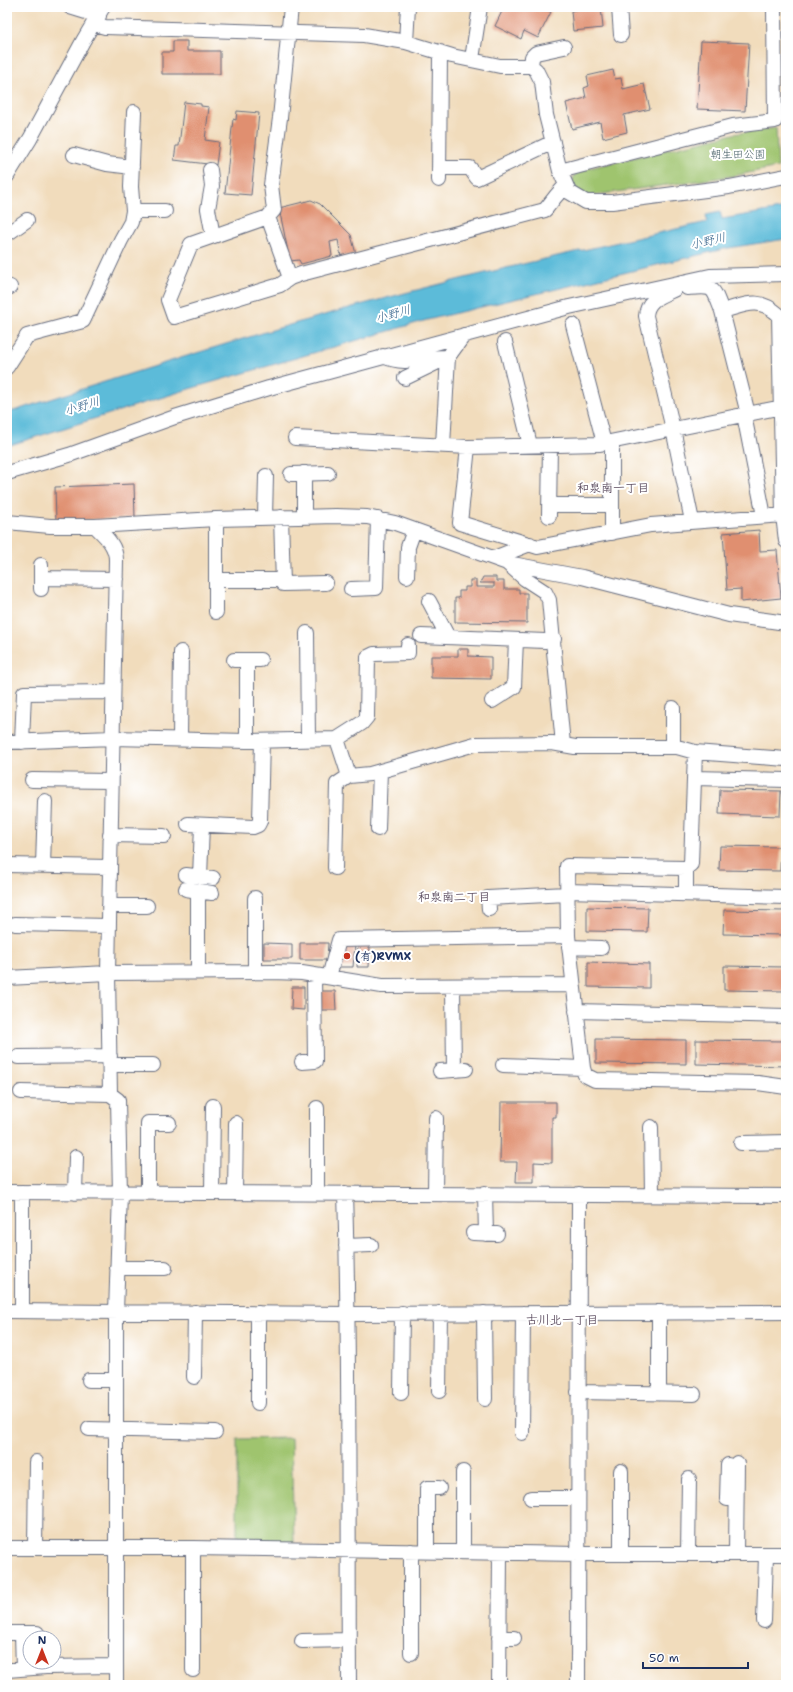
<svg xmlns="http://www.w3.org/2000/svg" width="793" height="1692" font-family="'Shantell Sans','Klee One',sans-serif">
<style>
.green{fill:#9fc46e;stroke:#5d7a66}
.water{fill:#5bbbd9;stroke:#3b759c}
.building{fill:#e08f70}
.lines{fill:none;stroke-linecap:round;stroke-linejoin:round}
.street-casing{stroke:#666c7f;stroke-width:16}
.street{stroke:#fff;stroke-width:14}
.poi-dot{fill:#c8321e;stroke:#fff;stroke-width:1.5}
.labels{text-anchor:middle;stroke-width:4;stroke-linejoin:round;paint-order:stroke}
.park-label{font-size:11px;fill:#435c63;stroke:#fff}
.poi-label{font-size:11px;font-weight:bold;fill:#1b2f5e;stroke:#fff;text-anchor:start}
.water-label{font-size:12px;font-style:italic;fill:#316089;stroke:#fff}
.neighbourhood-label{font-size:12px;font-weight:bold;fill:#605164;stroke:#fff}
</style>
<rect width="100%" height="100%" fill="#fff"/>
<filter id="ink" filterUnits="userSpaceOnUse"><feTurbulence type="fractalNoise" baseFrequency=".025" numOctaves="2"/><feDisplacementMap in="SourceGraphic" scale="8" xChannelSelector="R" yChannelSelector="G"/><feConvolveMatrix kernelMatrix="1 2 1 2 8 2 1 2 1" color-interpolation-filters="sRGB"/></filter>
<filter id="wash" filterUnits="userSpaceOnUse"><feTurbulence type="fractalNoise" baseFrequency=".012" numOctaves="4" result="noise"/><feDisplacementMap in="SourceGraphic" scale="16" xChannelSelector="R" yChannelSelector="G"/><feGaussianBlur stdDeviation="0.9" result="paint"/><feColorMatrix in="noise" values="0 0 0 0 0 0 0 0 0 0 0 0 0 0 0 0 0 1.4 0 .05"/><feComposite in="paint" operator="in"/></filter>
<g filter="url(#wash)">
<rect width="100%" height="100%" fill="#f1dcbc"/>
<path class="green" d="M776 128 778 167 733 176 587 196 576 189 572 181 577 171 733 134Z
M291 1438 294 1542 237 1541V1439Z"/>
<path class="water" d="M786 208V239L728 248 427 320 189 389 7 446V413C108 381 209 348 310 319 441 281 575 252 707 222L706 215 720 212 722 219Z"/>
<g id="blocks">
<path class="building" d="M504 7H540L551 12 538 38 524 31 521 39 495 26Z
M580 7H601L603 28 573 31 571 11 580 9Z
M173 41H187V51H220V74H162V52H173Z
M701 41 749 43 745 111 697 109Z
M613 70 615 79 621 78 623 89 644 84 650 109 624 115 627 132 603 138 600 122 572 129 566 103 586 98 584 88 589 86 587 76Z
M184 102 201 104V106L209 107 205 140 219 142 216 165 174 160 176 146H179Z
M237 111 259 113 251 195 225 193 233 119 236 120Z
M311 200 320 204 351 235 356 254 341 257 338 240 330 242 332 256 301 264 299 260 290 261 279 208Z
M134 484 135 518 56 521 55 487Z
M759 530 760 551 777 550 781 598 741 602V589L727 590 723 533Z
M483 577H496V581H504V589H519V593H527V623L455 622V598H459V591H465V587H470V580H476V587H494V583H480Z
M458 649H468V656L491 657V679L431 678V656H458Z
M720 790 781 791 780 816 719 814Z
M720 846 781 847 780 871 719 870Z
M587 907 648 908 647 932 587 931Z
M724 910 785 911 784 935 723 934Z
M264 943 292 944V959H264Z
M300 943H328L327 960H300Z
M340 945H355L353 967H339Z
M358 946H370L369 967H357Z
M588 962 649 964V988L588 987Z
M724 966 785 967V991L724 990Z
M292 987H304V1010L291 1009Z
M319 991H335L336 1010H319Z
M596 1039 686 1040V1064L596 1063Z
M696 1040 786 1041V1066L696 1064Z
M501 1102H556V1117H552V1163L534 1162V1182H516L517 1162H500Z"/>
</g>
</g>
<g filter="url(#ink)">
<use href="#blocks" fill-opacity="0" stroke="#666c7f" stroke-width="1"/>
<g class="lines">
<g class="street-casing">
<path id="street" d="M70 7 99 16
M619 7 621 35
M94 24 105 27 364 35 406 42 452 56 500 66H531L536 70 542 82 546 115 560 171 569 192 586 202H612L729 187 786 176
M406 42 408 7
M472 59 480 7
M531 66 532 57 536 53 564 47
M74 155 107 164 132 167
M439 168H470L477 178 553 142
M210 170 212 186 208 209 213 236
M560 171 733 126 775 121 774 7
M7 176 30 139 83 41 103 7
M439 180 440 52
M133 211H165
M268 217 274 210 271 185 280 118 291 7
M7 234 27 220
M290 278 268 217 191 244 168 300 174 317 280 285 290 278 301 274 545 210 556 196 566 185
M7 286 10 287
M687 288C714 286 712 285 722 311 746 305 758 296 779 315L783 515 786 541
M675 289C661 296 647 299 646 316L673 429 692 521
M722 311 748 414
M573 325 604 443
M505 342 530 445
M383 356C408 367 423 356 448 357
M7 367 27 336 83 321 121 240 131 222 133 211 131 187 134 112
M405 378 440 361
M744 415 764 516
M295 438 468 447 600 444 782 407
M612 442V533
M443 445 448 357 464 335
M468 447 460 523 538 547 651 525 783 515
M7 473 69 455 175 417 269 388 569 307 710 276 786 274
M304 473V516
M291 474 328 473
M549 505H612
M549 516 550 445
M265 517 266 476
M281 517 283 584 326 583
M216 519V612
M7 522 50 526H95L216 519 336 516 367 517 395 523 507 563 582 577 729 615 786 623
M95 526C105 536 116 545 116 560L108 973 110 1094 118 1100 120 1193 116 1312V1685
M494 558 530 544
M508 564 525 579 545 592 549 600 563 744
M407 576 408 547 414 530
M41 578 116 579
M217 580H282
M41 589V565
M351 589 376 588 378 519
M429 601 448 637
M307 633 308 740
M421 636 545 641 554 639
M234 660H260
M492 701 514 687 516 640
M673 708V747
M180 739 181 652
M337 739 362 723 367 717 368 657 374 654 408 653V645
M247 741V660
M7 742 112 738 247 741 337 739 349 776 370 774 475 744 552 743 575 747H677L695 752 786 759
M22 742 24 693 112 692
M695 752 691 864 686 868 567 866 568 936 583 1068 585 1075 595 1080 758 1083 786 1087
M694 778 786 780
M32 780 111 781
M188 824 253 827 258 825 260 821 262 741
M378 829 380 771
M110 835 164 836
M7 865 109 867
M43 866 45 801
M335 868 337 784 349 776
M186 875 213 878
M200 877 202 825
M186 889 212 893
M567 891 786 897
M686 894V868
M109 906H147
M489 909 488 898 567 894
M15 924 108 926
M569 947 601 948
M198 972V891
M255 972V898
M329 977 339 940 568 936
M7 978 108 973 272 972 302 973 382 986 573 985
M453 986 454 1070
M576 1011 786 1016
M18 1057 110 1056
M302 1062 315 1061 314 975
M110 1065H153
M503 1065 583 1068
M440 1071 466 1069
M21 1092 110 1094
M317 1108V1193
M651 1127 652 1194
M741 1143 786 1142
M7 1192 786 1196
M75 1193 76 1157
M148 1193V1123H169
M212 1193 213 1106
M235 1193 236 1123
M345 1193C350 1357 348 1521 349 1685
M435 1193 436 1118
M485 1193 486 1234
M473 1233 497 1234
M346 1246 371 1245
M117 1268H165
M7 1311 348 1314 786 1312
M22 1311V1192
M659 1312V1393
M258 1313V1403
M484 1313 485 1399
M194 1377 195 1312
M89 1380H116
M439 1391 440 1313
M578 1392 694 1394
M401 1393 402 1313
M89 1429 215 1432
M522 1433 523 1313
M531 1498H578
M727 1499 728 1465
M7 1548H193L578 1554H786
M35 1548 36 1462
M193 1548V1670
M411 1551V1653
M427 1552V1488H439
M463 1552V1472
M621 1554V1471
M688 1554 689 1479
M736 1554 737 1463
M764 1621 766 1554
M7 1633H37
M22 1633 23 1669
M499 1638H514
M302 1641 348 1640
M7 1670 46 1667 116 1666
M499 1685 500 1553
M578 1685 579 1194"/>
</g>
<use href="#street" class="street"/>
</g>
</g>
<circle class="poi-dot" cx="347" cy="956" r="4"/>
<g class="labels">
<g class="park-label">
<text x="738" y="158">朝生田公園</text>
</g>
<g class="poi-label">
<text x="355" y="960">(有)RVMX</text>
</g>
<g class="water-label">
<text transform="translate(708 241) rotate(-13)" y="4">小野川</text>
<text transform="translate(393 314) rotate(-16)" y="4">小野川</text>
<text transform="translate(82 406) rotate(-18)" y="4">小野川</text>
</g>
<g class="neighbourhood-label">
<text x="613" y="492">和泉南一丁目</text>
<text x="454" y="901">和泉南二丁目</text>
<text x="562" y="1324">古川北一丁目</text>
</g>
</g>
<rect width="793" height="1692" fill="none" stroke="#fff" stroke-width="24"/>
<g transform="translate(42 1650)"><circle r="19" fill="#ffffff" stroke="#a4acbf"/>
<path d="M0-3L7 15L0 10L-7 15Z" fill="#c8321e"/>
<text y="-6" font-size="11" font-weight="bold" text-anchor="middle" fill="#1b2f5e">N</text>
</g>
<path d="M643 1662v6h105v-6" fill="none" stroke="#1b2f5e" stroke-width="2"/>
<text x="649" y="1662" font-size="12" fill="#1b2f5e" stroke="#ffffff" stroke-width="3" paint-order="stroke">50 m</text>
</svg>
